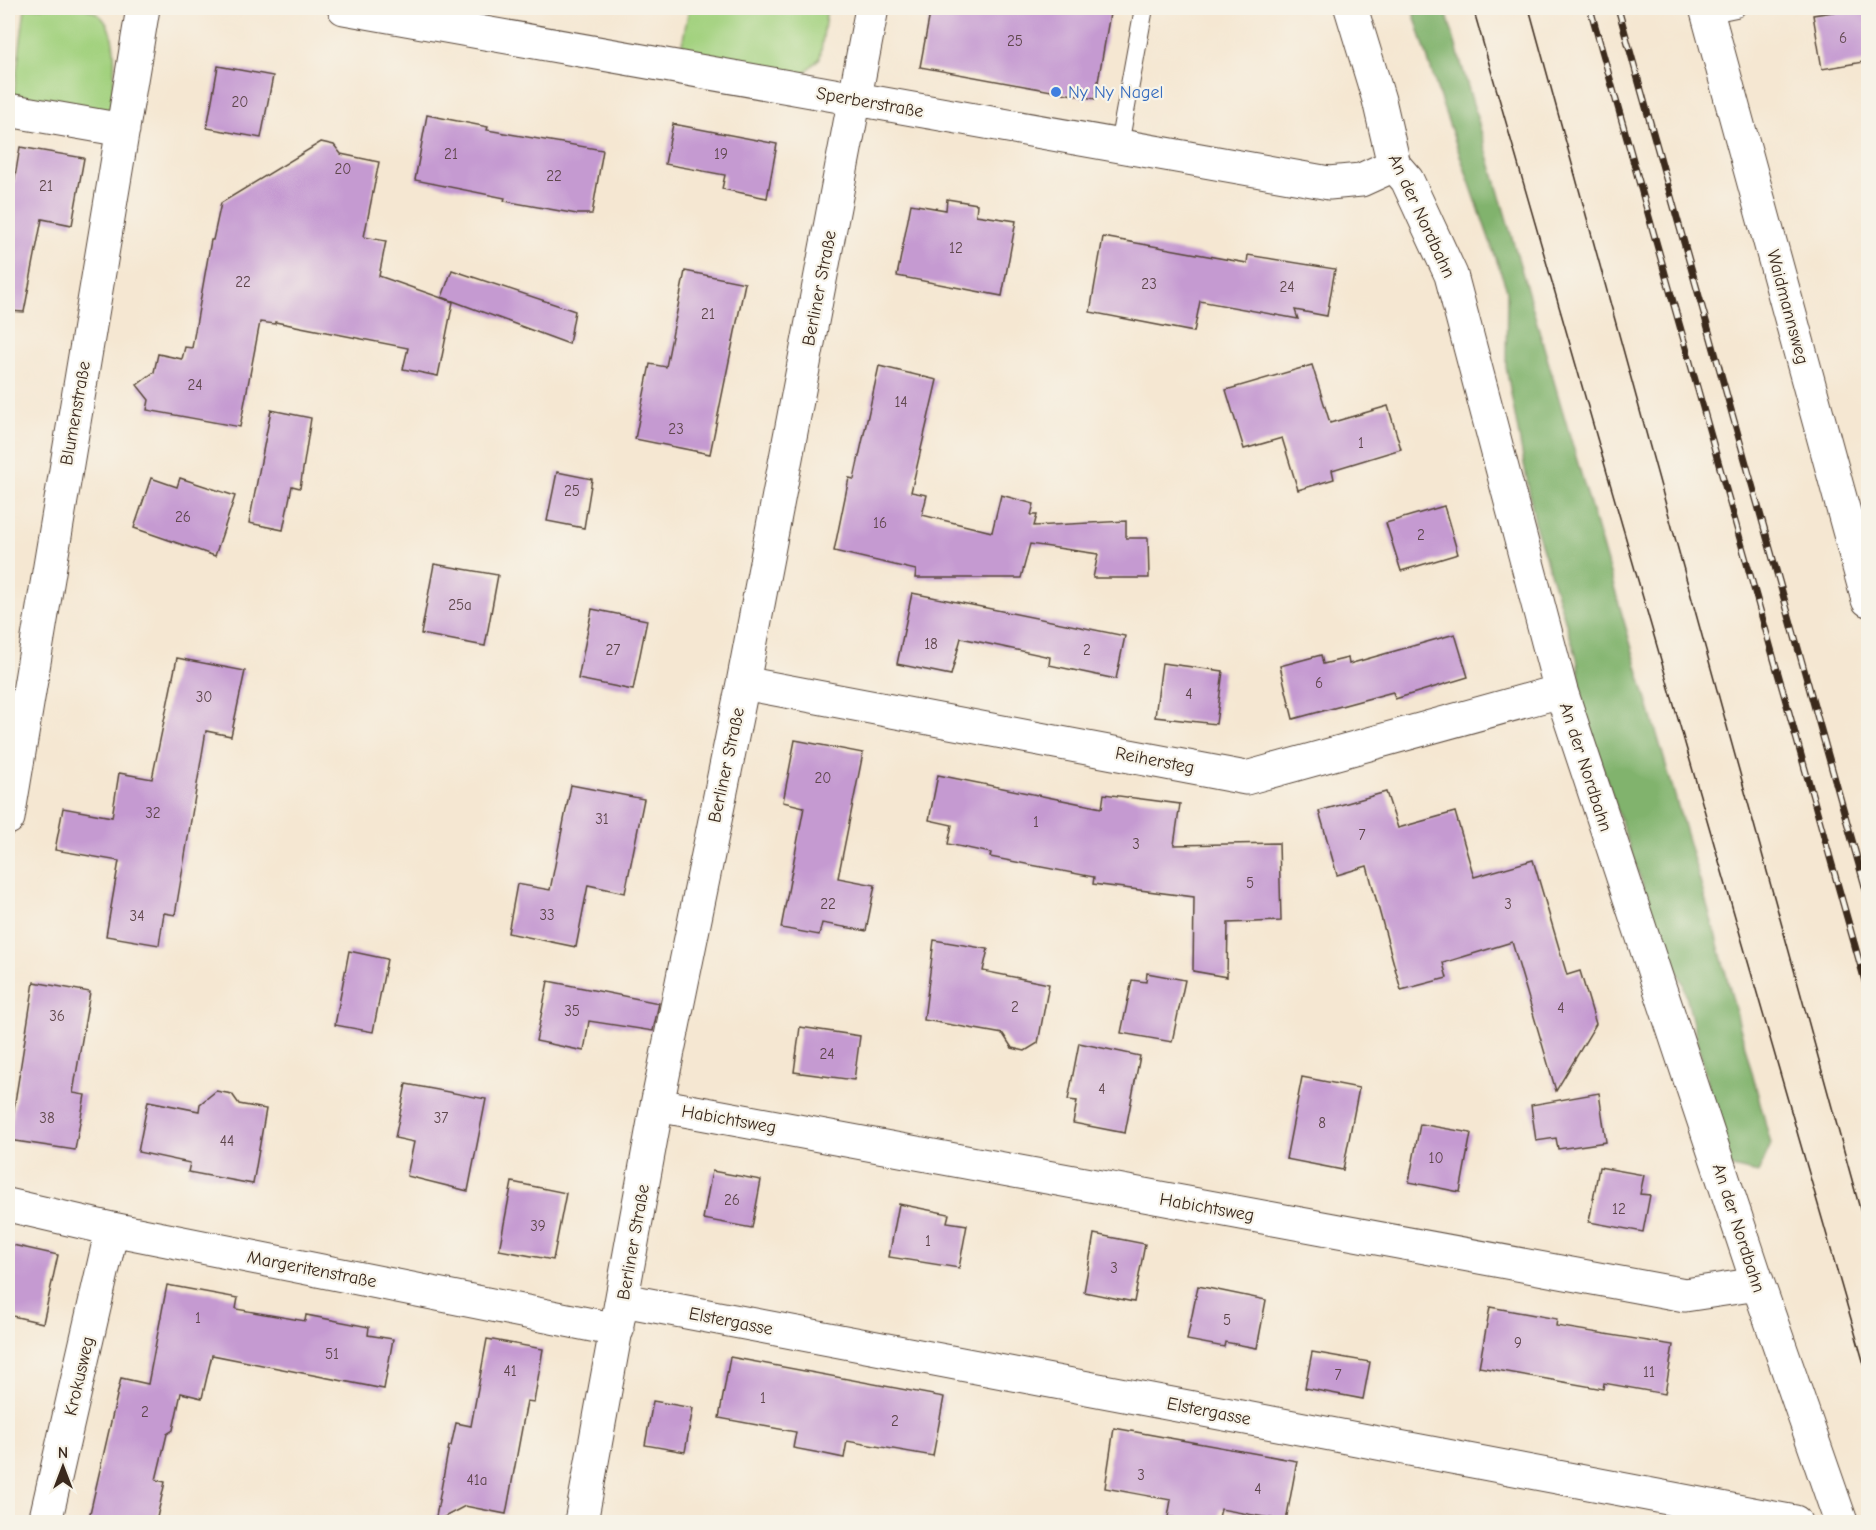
<svg xmlns="http://www.w3.org/2000/svg" width="1876" height="1530" font-family="'Comic Neue',sans-serif">
<style>
.green{fill:#a2d17e;stroke:#6e7e4e;stroke-width:1.5}
.forest{fill:#81b36d;stroke:#5e6e46;stroke-width:1.5}
.building{fill:#c59ad1}
.lines{fill:none;stroke-linecap:round;stroke-linejoin:round}
.lane-casing{stroke:#574639;stroke-width:20}
.street-casing{stroke:#574639;stroke-width:35}
.lane{stroke:#fff;stroke-width:18}
.street{stroke:#fff;stroke-width:33}
.tram{stroke:#3b2a1e;stroke-width:1.5}
.rail-casing{stroke:#3b2a1e;stroke-width:7}
.rail{stroke:#f7f3e8;stroke-width:4.5;stroke-dasharray:14;stroke-linecap:butt}
.shop-dot{fill:#3f7fe0;stroke:#f7f3e8;stroke-width:2}
.labels{text-anchor:middle;stroke-width:4.5;stroke-linejoin:round;paint-order:stroke}
.number-label{font-size:15px;fill:#5e464b}
.shop-label{font-size:18px;fill:#366cbe;stroke:#f7f3e8;text-anchor:start}
.street-label{font-size:18px;fill:#3b2a1e;stroke:#f7f3e8}
</style>
<rect width="100%" height="100%" fill="#f7f3e8"/>
<filter id="ink" filterUnits="userSpaceOnUse"><feTurbulence type="fractalNoise" baseFrequency=".0167" numOctaves="2"/><feDisplacementMap in="SourceGraphic" scale="12" xChannelSelector="R" yChannelSelector="G"/><feConvolveMatrix kernelMatrix="1 2 1 2 8 2 1 2 1" color-interpolation-filters="sRGB"/></filter>
<filter id="wash" filterUnits="userSpaceOnUse"><feTurbulence type="fractalNoise" baseFrequency=".008" numOctaves="4" result="noise"/><feDisplacementMap in="SourceGraphic" scale="24" xChannelSelector="R" yChannelSelector="G"/><feGaussianBlur stdDeviation="1.35" result="paint"/><feColorMatrix in="noise" values="0 0 0 0 0 0 0 0 0 0 0 0 0 0 0 0 0 1.4 0 .05"/><feComposite in="paint" operator="in"/></filter>
<g filter="url(#wash)">
<rect width="100%" height="100%" fill="#f5e7d2"/>
<path class="green" d="M25 8C45 8 72 3 90 10 125 22 113 84 111 112L14 94Z
M689 8H827L820 58 803 74 681 50Z"/>
<path class="forest" d="M1412 8H1445L1715 933 1771 1144 1758 1173 1728 1166 1683 983 1654 919 1584 713 1577 658 1536 528 1506 367 1507 290 1440 98Z"/>
<g id="blocks">
<path class="building" d="M931 8H1111L1095 99 920 67Z
M1859 8H1869V61L1822 69 1813 15Z
M218 66 273 76 261 138 207 128Z
M427 115 488 127 487 130 603 150 592 214H577L504 201 505 198 415 180Z
M673 124 777 144 767 198 722 189 725 175 665 164Z
M321 142 334 145 341 154 379 162 364 237 386 241 379 276 453 302 438 376 403 369 408 348 275 322V324L260 322 240 427 147 410 149 400 137 385 154 372 158 354 182 359 185 347 192 348 211 240H213L221 203Z
M20 147 84 158 72 225 42 219 24 312 8 311V219Z
M947 199 977 204 976 215 1016 221 1002 296 897 276 911 204 946 210Z
M1103 237 1247 263 1248 255 1335 269 1327 316 1295 310 1298 319 1200 301 1194 332 1090 312Z
M452 270 575 311 569 344 442 297Z
M685 271 745 283 710 454 635 439 650 364 666 367Z
M1312 365 1330 423 1388 406 1401 449 1332 470 1334 479 1298 490 1282 438 1244 449 1226 390Z
M879 366 937 380 911 492 927 495 922 515 992 532 1001 495 1034 504 1031 515H1037L1034 526 1126 521V538H1148L1149 578H1093L1098 554 1030 544 1021 578H915L916 570 834 551 849 478 854 479Z
M271 410 311 418 300 488 292 486 283 530 249 523Z
M557 472 592 479 584 528 547 521Z
M151 478 177 487 180 478 235 496 215 556 134 528Z
M1444 506 1458 554 1401 571 1386 523Z
M434 564 498 575 485 646 421 634Z
M912 593 1125 636 1116 679 1049 665 1050 657 961 638 951 675 897 664Z
M592 609 647 620 633 690 578 679Z
M1455 634 1468 677 1395 699 1393 692 1293 719 1280 666 1321 655 1323 664 1348 658 1349 664Z
M177 658 245 671 231 736 206 731 175 915 164 913 159 945 106 936 119 861 55 850 63 808 112 817 119 773 152 779Z
M1162 663 1223 671 1216 724 1155 717Z
M795 740 863 753 838 878 875 885 866 931 822 923 819 935 781 928 804 807 783 802Z
M938 775 1102 808 1104 794 1180 804 1174 845 1279 843 1281 921 1228 923 1227 977 1193 971 1194 897 1093 884 1094 877 990 857 991 853 948 844 952 825 929 820Z
M571 785 644 799 625 893 588 885 576 947 508 933 517 884 550 890Z
M1386 792 1398 828 1455 812 1474 877 1533 860 1567 975 1580 971 1596 1024 1556 1091 1512 942 1443 963 1447 978 1401 990 1367 866 1337 875 1319 811Z
M934 940 988 949 983 971 1049 984 1038 1043 1025 1051 1012 1048 1003 1034 924 1020Z
M349 951 387 959 373 1032 335 1025Z
M1147 973 1185 980 1172 1042 1121 1033 1132 980 1146 982Z
M548 981 659 1003 653 1031 589 1021 584 1051 536 1041Z
M34 982 90 992 73 1093 85 1095 75 1150 9 1140Z
M800 1027 860 1036 854 1080 794 1072Z
M1079 1043 1140 1056 1125 1133 1073 1123 1077 1101 1068 1100Z
M1302 1077 1359 1088 1343 1170 1286 1159Z
M406 1084 486 1099 468 1191 407 1176 414 1142 395 1138Z
M216 1091 232 1094 239 1104 266 1109 253 1184 188 1172 190 1163 138 1152 148 1101 199 1111 200 1104Z
M1599 1093 1606 1142 1558 1149 1556 1138 1536 1141 1531 1105Z
M1420 1124 1471 1133 1460 1192 1409 1182Z
M1599 1167 1644 1175 1640 1194 1650 1195 1643 1232 1589 1222Z
M712 1171 761 1180 752 1228 703 1219Z
M512 1182 566 1193 553 1260 499 1250Z
M899 1204 949 1214 947 1222 967 1225 959 1268 889 1257Z
M1094 1234 1145 1244 1134 1302 1084 1292Z
M8 1244 58 1255 43 1323 8 1315Z
M167 1285 238 1298 236 1309 305 1321 306 1315 369 1327 368 1335 393 1339 384 1389 212 1355 202 1398 181 1393 173 1430 167 1434 156 1480 165 1482 156 1522H88L121 1378 148 1384Z
M1198 1286 1266 1300 1257 1348 1225 1342 1224 1347 1187 1340Z
M1490 1307 1557 1319 1556 1326 1673 1345 1665 1394 1604 1383 1603 1389 1479 1367Z
M487 1339 543 1349 534 1402 527 1401 506 1514 465 1506 435 1522 449 1446H451L456 1423 471 1426Z
M1312 1352 1370 1362 1363 1399 1305 1388Z
M730 1357 944 1397 933 1456 847 1441 844 1458 820 1453 793 1448 796 1432 719 1418Z
M653 1401 693 1408 685 1452 645 1445Z
M1114 1428 1297 1461 1286 1521 1221 1509 1218 1522 1168 1517 1171 1500 1105 1488Z"/>
</g>
</g>
<g filter="url(#ink)">
<use href="#blocks" fill-opacity="0" stroke="#574639" stroke-width="1.5"/>
<g class="lines">
<g class="lane-casing">
<path id="lane" d="M1707 14 1736 8
M1119 145 1144 8"/>
</g>
<g class="street-casing">
<path id="street" d="M344 8 1329 183 1361 180 1394 165
M1351 8 1379 100 1394 165 1407 180 1451 275 1561 691 1758 1284 1841 1522
M1706 8 1868 600
M8 110 123 130
M743 683 1246 778 1561 691
M8 818 143 8
M657 1105 1685 1295 1758 1284
M8 1205 112 1229 617 1330
M623 1300 1795 1522
M45 1522 112 1229
M581 1522 657 1105 743 683 872 8"/>
</g>
<use href="#lane" class="lane"/>
<use href="#street" class="street"/>
<path class="tram" d="M1473 8 1868 1378
M1529 8 1868 1238"/>
<g class="rail-casing">
<path id="rail" d="M1590 8 1868 992
M1618 8 1868 897"/>
</g>
<use href="#rail" class="rail"/>
</g>
</g>
<circle class="shop-dot" cx="1056" cy="92" r="6"/>
<g class="labels">
<g class="number-label">
<text x="1843" y="43">6</text>
<text x="1015" y="46">25</text>
<text x="240" y="107">20</text>
<text x="451" y="159">21</text>
<text x="721" y="159">19</text>
<text x="343" y="174">20</text>
<text x="554" y="181">22</text>
<text x="46" y="191">21</text>
<text x="956" y="253">12</text>
<text x="243" y="287">22</text>
<text x="1149" y="289">23</text>
<text x="1287" y="292">24</text>
<text x="708" y="319">21</text>
<text x="195" y="390">24</text>
<text x="901" y="407">14</text>
<text x="676" y="434">23</text>
<text x="1361" y="448">1</text>
<text x="572" y="496">25</text>
<text x="183" y="522">26</text>
<text x="880" y="528">16</text>
<text x="1421" y="540">2</text>
<text x="460" y="610">25a</text>
<text x="931" y="649">18</text>
<text x="613" y="655">27</text>
<text x="1087" y="655">2</text>
<text x="1319" y="688">6</text>
<text x="1189" y="699">4</text>
<text x="204" y="702">30</text>
<text x="823" y="783">20</text>
<text x="153" y="818">32</text>
<text x="602" y="824">31</text>
<text x="1036" y="827">1</text>
<text x="1362" y="840">7</text>
<text x="1136" y="849">3</text>
<text x="1250" y="888">5</text>
<text x="828" y="909">22</text>
<text x="1508" y="909">3</text>
<text x="547" y="920">33</text>
<text x="137" y="921">34</text>
<text x="1015" y="1012">2</text>
<text x="1561" y="1013">4</text>
<text x="572" y="1016">35</text>
<text x="57" y="1021">36</text>
<text x="827" y="1059">24</text>
<text x="1102" y="1094">4</text>
<text x="47" y="1123">38</text>
<text x="441" y="1123">37</text>
<text x="1322" y="1128">8</text>
<text x="227" y="1146">44</text>
<text x="1436" y="1163">10</text>
<text x="732" y="1205">26</text>
<text x="1619" y="1214">12</text>
<text x="538" y="1231">39</text>
<text x="928" y="1246">1</text>
<text x="1114" y="1273">3</text>
<text x="198" y="1323">1</text>
<text x="1227" y="1325">5</text>
<text x="1518" y="1348">9</text>
<text x="332" y="1359">51</text>
<text x="510" y="1376">41</text>
<text x="1649" y="1377">11</text>
<text x="1338" y="1380">7</text>
<text x="763" y="1403">1</text>
<text x="145" y="1417">2</text>
<text x="895" y="1426">2</text>
<text x="1141" y="1480">3</text>
<text x="477" y="1485">41a</text>
<text x="1258" y="1494">4</text>
</g>
<g class="shop-label">
<text x="1068" y="98">Ny Ny Nagel</text>
</g>
<g class="street-label">
<text transform="translate(870 102) rotate(10)" y="6">Sperberstraße</text>
<text transform="translate(1422 216) rotate(65)" y="6">An der Nordbahn</text>
<text transform="translate(819 288) rotate(-79)" y="6">Berliner Straße</text>
<text transform="translate(1788 307) rotate(75)" y="6">Waidmannsweg</text>
<text transform="translate(75 413) rotate(-80)" y="6">Blumenstraße</text>
<text transform="translate(1155 760) rotate(11)" y="6">Reihersteg</text>
<text transform="translate(726 765) rotate(-78)" y="6">Berliner Straße</text>
<text transform="translate(1586 767) rotate(72)" y="6">An der Nordbahn</text>
<text transform="translate(729 1119) rotate(10)" y="6">Habichtsweg</text>
<text transform="translate(1207 1207) rotate(10)" y="6">Habichtsweg</text>
<text transform="translate(1739 1228) rotate(72)" y="6">An der Nordbahn</text>
<text transform="translate(633 1242) rotate(-80)" y="6">Berliner Straße</text>
<text transform="translate(312 1269) rotate(11)" y="6">Margeritenstraße</text>
<text transform="translate(731 1321) rotate(11)" y="6">Elstergasse</text>
<text transform="translate(79 1376) rotate(-77)" y="6">Krokusweg</text>
<text transform="translate(1209 1411) rotate(11)" y="6">Elstergasse</text>
</g>
</g>
<rect width="1876" height="1530" fill="none" stroke="#f7f3e8" stroke-width="30"/>
<g transform="translate(63 1467)" stroke="#f7f3e8" stroke-width="4.5" paint-order="stroke">
<path d="M0-4.5L10 22L0 15L-10 22Z" fill="#3b2a1e"/>
<text y="-9" font-size="16" font-weight="bold" text-anchor="middle" fill="#3b2a1e">N</text>
</g>
</svg>
